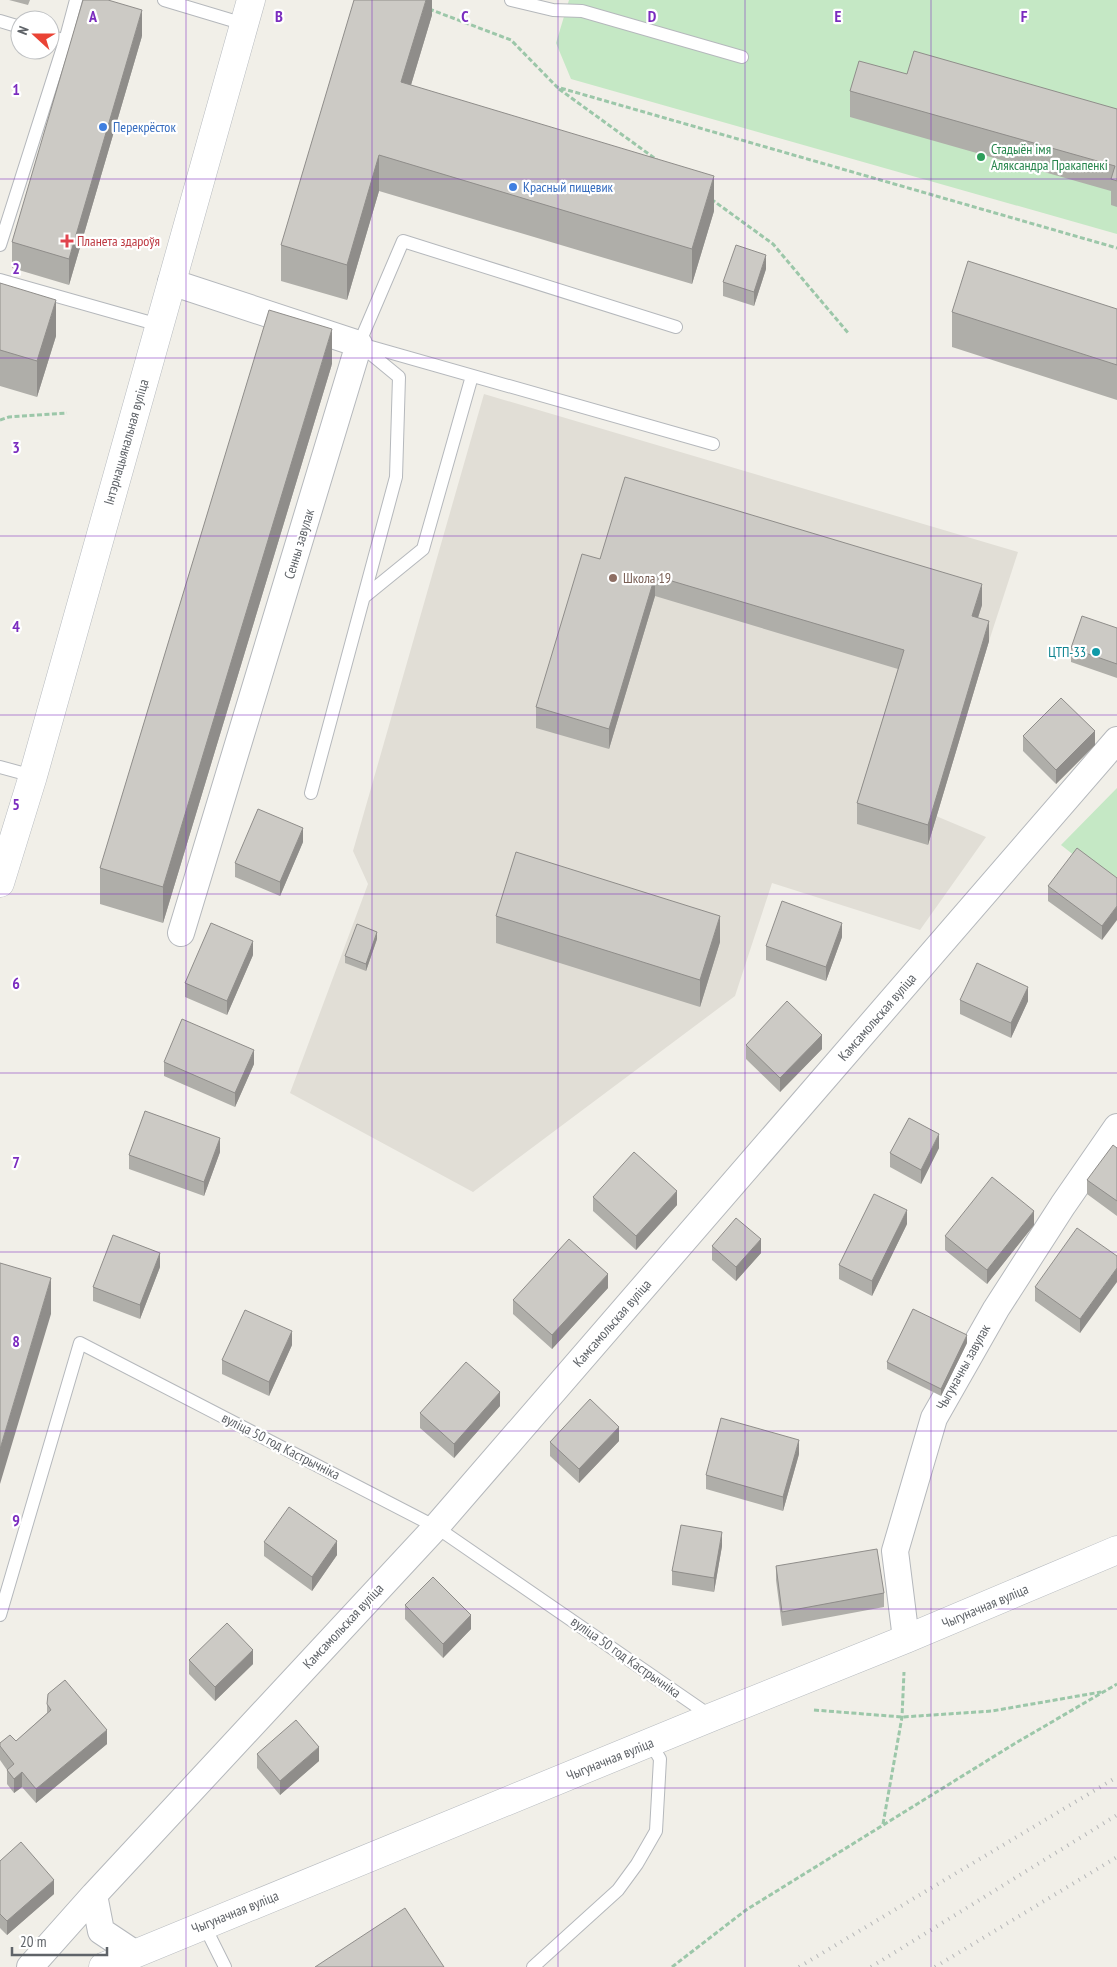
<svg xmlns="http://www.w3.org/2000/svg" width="1117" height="1967" font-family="'PT Sans Narrow',sans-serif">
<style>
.education{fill:#e1ded6}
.green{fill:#c5e8c5}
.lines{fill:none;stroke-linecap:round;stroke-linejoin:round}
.lane-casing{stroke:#b5b8bc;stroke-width:14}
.street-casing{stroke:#b5b8bc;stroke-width:28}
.secondary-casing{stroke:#b6babf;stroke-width:29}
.path{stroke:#9cc7a9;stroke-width:3;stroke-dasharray:5 2.5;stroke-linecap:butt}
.lane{stroke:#fff;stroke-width:12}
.street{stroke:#fff;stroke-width:26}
.secondary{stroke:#fff;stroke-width:28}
.rail{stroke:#b6b7b8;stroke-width:4;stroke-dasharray:1 6;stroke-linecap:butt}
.wall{fill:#afaea9}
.shaded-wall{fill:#8f8d8a}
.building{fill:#cccac5;stroke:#8f8d8a}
.grid{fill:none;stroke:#7b2cbf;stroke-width:1;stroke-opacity:0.55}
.shop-dot{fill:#3f7fe0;stroke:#fff;stroke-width:2}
.leisure-dot{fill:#2e9e5b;stroke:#fff;stroke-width:2}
.health-dot{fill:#e0444e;stroke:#fff;stroke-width:2}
.education-dot{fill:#8d6e63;stroke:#fff;stroke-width:2}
.culture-dot{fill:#0f9aa8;stroke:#fff;stroke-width:2}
.labels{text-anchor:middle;stroke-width:4.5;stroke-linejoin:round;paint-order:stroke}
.shop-label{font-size:14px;fill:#366cbe;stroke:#fff;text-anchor:start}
.leisure-label{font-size:14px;fill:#27864d;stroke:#fff;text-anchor:start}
.health-label{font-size:14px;fill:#be3a42;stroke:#fff;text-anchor:start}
.street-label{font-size:14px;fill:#5f6368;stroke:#fff}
.education-label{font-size:14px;fill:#785e54;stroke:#fff;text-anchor:start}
.culture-label{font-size:14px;fill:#0d838f;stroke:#fff;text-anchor:end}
.grid-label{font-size:16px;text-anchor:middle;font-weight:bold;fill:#7b2cbf;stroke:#fff;stroke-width:4.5;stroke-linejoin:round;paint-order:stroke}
</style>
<rect width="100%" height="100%" fill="#f1efe8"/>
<path class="education" d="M484 394 1018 552 989 641 936 816 986 837 920 930 772 883 735 996 473 1192 290 1093 368 884 353 851Z"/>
<path class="green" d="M569 0H1117V234L571 79 556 43Z
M1117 788V889L1061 845Z"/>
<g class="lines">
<g class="lane-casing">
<path id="lane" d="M164 0 244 24
M511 0 553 10 582 11 742 57
M0 21 20 27
M50 36 65 41
M0 245 65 41 76 0
M0 280 159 325
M359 344 403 241 676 327
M364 345 713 444
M364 597 423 549 472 376
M0 767 33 776
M311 793 396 477 399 377 359 344
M0 1615 80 1343 436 1527 712 1717
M204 1925 225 1967
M533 1967 618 1890 637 1864 656 1831 660 1759 650 1742"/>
</g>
<g class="street-casing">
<path id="street" d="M171 282 359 344 181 933
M906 1639 895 1551 934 1418 996 1309 1063 1205 1117 1127
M94 1895 101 1931 134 1953
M30 1967 94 1895 436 1527 1117 740"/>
</g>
<g class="secondary-casing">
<path id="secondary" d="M0 883 33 776 251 0
M103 1967 712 1717 906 1639 1117 1550"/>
</g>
<path class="path" d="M429 9 511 40 557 87 1117 248
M559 89 657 160
M711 199 773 244 849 334
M0 420 9 417 67 413
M814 1710 902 1717 992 1711 1101 1692
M883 1824 902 1717 904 1672
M672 1967 746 1910 1014 1744 1117 1684"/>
<use href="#lane" class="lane"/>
<use href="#street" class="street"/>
<use href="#secondary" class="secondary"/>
<path class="rail" d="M799 1967 1117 1777
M871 1967 1117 1815
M935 1967 1117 1857"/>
</g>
<path class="wall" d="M9 0H30L28 5Z
M432 0V15L411 85 714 211 692 284 379 191 347 300 281 281V245Z
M142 36 69 285 12 268V242Z
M850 91 1117 109V207L1111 205V191L850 117Z
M766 269 754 306 723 296V282Z
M0 283 56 336 37 397 0 386Z
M1117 309V400L952 347V312Z
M332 364 163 923 100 904V868Z
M600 559 982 605 978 618 989 641 928 845 857 824V803L898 669 655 596 609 749 536 728V707Z
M1117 628V678L1071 662V648Z
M1023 736 1095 745 1056 784 1023 751Z
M303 842 280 896 235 877V863Z
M1117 878 1102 940 1048 901V886Z
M496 916 720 942 700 1007 496 943Z
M842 937 826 981 766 960V946Z
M377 939 366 971 345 963V956Z
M253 955 227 1015 185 997V983Z
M960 1000 1028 1001 1011 1038 960 1014Z
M746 1045 822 1049 780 1092 746 1059Z
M164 1062 254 1064 235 1107 164 1076Z
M939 1148 921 1184 890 1167V1153Z
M1117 1148V1216L1087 1194V1180Z
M220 1152 204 1196 129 1169V1155Z
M593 1197 677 1205 636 1250 593 1211Z
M907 1224 872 1296 839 1279V1265Z
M1034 1225 987 1284 945 1250V1236Z
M712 1246 761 1253 736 1281 712 1260Z
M1117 1256 1080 1333 1035 1301V1287Z
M160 1267 140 1319 93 1301V1287Z
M608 1288 552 1349 513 1314V1300Z
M967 1343 941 1396 887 1369V1362Z
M292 1345 269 1396 222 1374V1360Z
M500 1406 454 1458 420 1428V1413Z
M619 1441 579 1483 550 1456V1442Z
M799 1454 783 1511 706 1489V1475Z
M264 1542 337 1555 312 1591 264 1556Z
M722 1546 714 1592 672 1585V1571Z
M776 1566 884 1593V1607L782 1626 776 1580Z
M405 1605 471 1629 443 1658 405 1619Z
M189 1660 253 1664 215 1701 189 1674Z
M47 1704 107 1744 36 1803 22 1787 14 1793 7 1784V1770L0 1760V1743L16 1741 47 1713Z
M257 1754 319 1761 280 1795 257 1768Z
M0 1861 54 1894 7 1935 0 1928Z"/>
<path class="shaded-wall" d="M426 0H432V15L401 118V82Z
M142 10V36L69 285V259Z
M379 155V191L347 300V265Z
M714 176V211L692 284V249Z
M766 255V269L754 306V292Z
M56 300V336L37 397V361Z
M332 329V364L163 923V887Z
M655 576V596L609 749V729Z
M982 584V605L972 636V616Z
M989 621V641L928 845V825Z
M1095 731V745L1056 784V770Z
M303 828V842L280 896V882Z
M1117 906V920L1102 940V926Z
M720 916V942L700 1007V980Z
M842 923V937L826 981V967Z
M377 932V939L366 971V964Z
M253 941V955L227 1015V1001Z
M1028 987V1001L1011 1038V1023Z
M822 1035V1049L780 1092V1078Z
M254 1050V1064L235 1107V1093Z
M939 1134V1148L921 1184V1170Z
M220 1138V1152L204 1196V1182Z
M677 1191V1205L636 1250V1236Z
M907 1210V1224L872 1296V1281Z
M1034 1211V1225L987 1284V1270Z
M761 1239V1253L736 1281V1267Z
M160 1253V1267L140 1319V1305Z
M1117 1268V1282L1080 1333V1319Z
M608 1274V1288L552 1349V1335Z
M51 1278V1314L0 1484V1449Z
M292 1331V1345L269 1396V1382Z
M967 1335V1343L941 1396V1389Z
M500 1392V1406L454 1458V1444Z
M619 1427V1441L579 1483V1469Z
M799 1440V1454L783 1511V1497Z
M722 1532V1546L714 1592V1578Z
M337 1541V1555L312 1591V1577Z
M471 1615V1629L443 1658V1644Z
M253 1650V1664L215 1701V1687Z
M107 1730V1744L36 1803V1789Z
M319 1747V1761L280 1795V1781Z
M22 1772V1787L14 1793V1779Z
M54 1880V1894L7 1935V1921Z"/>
<path class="building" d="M83 0H108L142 10 69 259 12 242Z
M354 0H426L401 82 714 176 692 249 379 155 347 265 281 245Z
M914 51 1117 109V181L1111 179 1115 166 850 91 859 61 907 74Z
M736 245 766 255 754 292 723 282Z
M968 261 1117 309V365L952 312Z
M0 283 56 300 37 361 0 350Z
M269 310 332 329 163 887 100 868Z
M625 477 982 584 972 616 989 621 928 825 857 803 904 650 655 576 609 729 536 707 582 554 600 559Z
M1082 616 1117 628V664L1071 648Z
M1061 698 1095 731 1056 770 1023 736Z
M258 809 303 828 280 882 235 863Z
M1077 848 1117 878V906L1102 926 1048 886Z
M516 852 720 916 700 980 496 916Z
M782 901 842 923 826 967 766 946Z
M211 923 253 941 227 1001 185 983Z
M357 924 377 932 366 964 345 956Z
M977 963 1028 987 1011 1023 960 1000Z
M787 1001 822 1035 780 1078 746 1045Z
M182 1019 254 1050 235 1093 164 1062Z
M145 1111 220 1138 204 1182 129 1155Z
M909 1118 939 1134 921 1170 890 1153Z
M1113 1145 1117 1148V1201L1087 1180Z
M634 1152 677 1191 636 1236 593 1197Z
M992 1177 1034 1211 987 1270 945 1236Z
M874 1194 907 1210 872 1281 839 1265Z
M736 1218 761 1239 736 1267 712 1246Z
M1077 1228 1117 1256V1268L1080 1319 1035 1287Z
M113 1235 160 1253 140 1305 93 1287Z
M569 1239 608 1274 552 1335 513 1300Z
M0 1263 51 1278 0 1449Z
M913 1309 967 1335 941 1389 887 1362Z
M245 1310 292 1331 269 1382 222 1360Z
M466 1362 500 1392 454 1444 420 1413Z
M590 1399 619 1427 579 1469 550 1442Z
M721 1418 799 1440 783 1497 706 1475Z
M289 1507 337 1541 312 1577 264 1542Z
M681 1525 722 1532 714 1578 672 1571Z
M877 1549 884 1593 782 1612 776 1566Z
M433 1577 471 1615 443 1644 405 1605Z
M227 1623 253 1650 215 1687 189 1660Z
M65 1680 107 1730 36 1789 22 1772 14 1779 7 1770 14 1764 0 1746V1743L10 1735 16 1741 51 1710 47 1704 48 1694Z
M296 1720 319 1747 280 1781 257 1754Z
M21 1842 54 1880 7 1921 0 1914V1861Z
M405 1908 444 1967H315Z"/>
<path class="grid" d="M186 0V1967M372 0V1967M558 0V1967M745 0V1967M931 0V1967M0 179H1117M0 358H1117M0 536H1117M0 715H1117M0 894H1117M0 1073H1117M0 1252H1117M0 1431H1117M0 1609H1117M0 1788H1117"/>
<g class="shop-dot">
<circle cx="103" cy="127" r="5"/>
<circle cx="513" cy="187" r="5"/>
</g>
<circle class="leisure-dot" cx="981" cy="157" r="5"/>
<path class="health-dot" d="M64.5 233.5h5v5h5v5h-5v5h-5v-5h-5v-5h5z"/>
<circle class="education-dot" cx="613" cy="578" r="5"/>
<circle class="culture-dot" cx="1096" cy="652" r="5"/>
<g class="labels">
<g class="shop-label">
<text x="113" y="132">Перекрёсток</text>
<text x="523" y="192">Красный пищевик</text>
</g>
<g class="leisure-label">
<text x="991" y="154">Стадыён імя<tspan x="991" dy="16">Аляксандра Пракапенкі</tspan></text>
</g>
<g class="health-label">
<text x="77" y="246">Планета здароўя</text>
</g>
<g class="street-label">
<text transform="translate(126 442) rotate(-74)" y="5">Інтэрнацыянальная вуліца</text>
<text transform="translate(299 544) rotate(-73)" y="5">Сенны завулак</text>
<text transform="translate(877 1017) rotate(-49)" y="5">Камсамольская вуліца</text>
<text transform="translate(612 1323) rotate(-49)" y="5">Камсамольская вуліца</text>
<text transform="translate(963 1367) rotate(-61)" y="5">Чыгуначны завулак</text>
<text transform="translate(281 1446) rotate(27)" y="5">вуліца 50 год Кастрычніка</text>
<text transform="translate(985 1606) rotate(-23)" y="5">Чыгуначная вуліца</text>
<text transform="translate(343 1626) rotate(-47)" y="5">Камсамольская вуліца</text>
<text transform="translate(626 1657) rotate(35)" y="5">вуліца 50 год Кастрычніка</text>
<text transform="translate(610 1759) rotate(-22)" y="5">Чыгуначная вуліца</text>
<text transform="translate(235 1912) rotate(-22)" y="5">Чыгуначная вуліца</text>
</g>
<g class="education-label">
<text x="623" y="583">Школа 19</text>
</g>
<g class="culture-label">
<text x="1086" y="657">ЦТП-33</text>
</g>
</g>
<g class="grid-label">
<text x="93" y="22">A</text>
<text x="279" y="22">B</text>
<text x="465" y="22">C</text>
<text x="652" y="22">D</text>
<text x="838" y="22">E</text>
<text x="1024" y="22">F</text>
<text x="16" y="95">1</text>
<text x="16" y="274">2</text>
<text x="16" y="453">3</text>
<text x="16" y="632">4</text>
<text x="16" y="810">5</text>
<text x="16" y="989">6</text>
<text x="16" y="1168">7</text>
<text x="16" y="1347">8</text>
<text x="16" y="1526">9</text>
</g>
<g transform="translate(35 35) rotate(291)"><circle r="24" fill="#ffffff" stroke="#bfc1c3"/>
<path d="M0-4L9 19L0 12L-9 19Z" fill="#ea4335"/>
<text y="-8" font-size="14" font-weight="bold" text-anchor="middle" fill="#5f6368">N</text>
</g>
<path d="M12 1947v8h95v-8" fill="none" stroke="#5f6368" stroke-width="2.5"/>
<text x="20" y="1947" font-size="15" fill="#5f6368" stroke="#ffffff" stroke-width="4" paint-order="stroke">20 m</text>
</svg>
